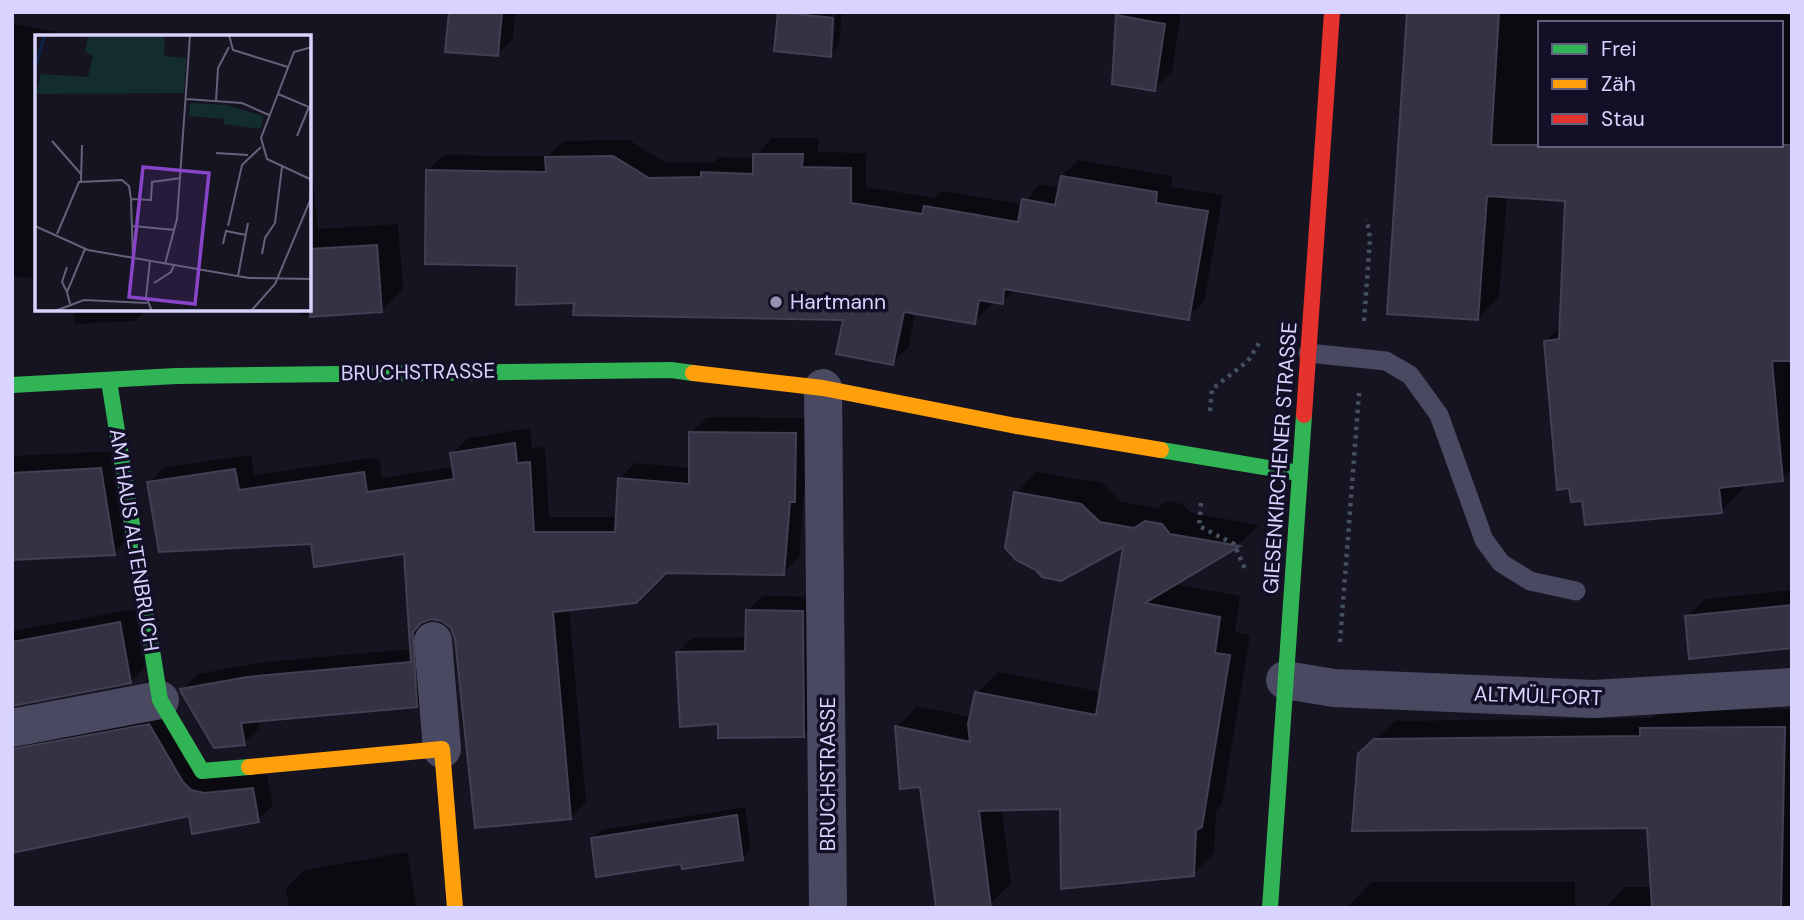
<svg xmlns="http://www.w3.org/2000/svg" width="1804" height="920" font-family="'DM Sans',sans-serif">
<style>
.shadow{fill:#0007;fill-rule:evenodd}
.building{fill:#343243;stroke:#433f54;stroke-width:2}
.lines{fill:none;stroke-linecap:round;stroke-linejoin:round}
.path{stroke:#44505f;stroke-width:4.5;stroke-dasharray:3.5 5;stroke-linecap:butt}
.lane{stroke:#4a4962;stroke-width:19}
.street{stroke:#4a4962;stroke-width:38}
.fast{stroke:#30b455;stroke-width:16}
.slow{stroke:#ff9f0a;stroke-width:16}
.jam{stroke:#e5322d;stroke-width:16}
.poi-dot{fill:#9591b1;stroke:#130f26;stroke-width:2.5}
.labels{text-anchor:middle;stroke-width:7;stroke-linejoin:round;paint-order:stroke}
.poi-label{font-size:21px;fill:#d9d4ff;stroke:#130f26;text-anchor:start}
.street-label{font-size:21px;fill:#d9d4ff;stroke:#130f26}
.inset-river{fill:none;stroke:#0d2144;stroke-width:3.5}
.inset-road{fill:none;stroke:#64617a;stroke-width:2}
.view{fill:#8945c9;fill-opacity:0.15;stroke:#8945c9;stroke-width:3.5}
.inset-edge{fill:none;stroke:#d9d4ff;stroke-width:3.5}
</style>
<rect width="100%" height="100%" fill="#161421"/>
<path class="shadow" d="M450 12H515L513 39 497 54Z
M832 12 830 48H833L836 12H842L839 46 830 55 780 13Z
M1122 12H1181L1172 71 1154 89 1118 16Z
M1409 12H1792V470L1782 479 1742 483 1743 489 1721 511 1584 499 1545 342 1562 325 1566 199 1507 196 1499 297 1478 319ZM1540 23H1781V145H1540Z
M12 24 58 32V37H37V279L12 276Z
M771 138H818V152L866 153V187L934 198 942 191 1023 204 1040 184 1060 188 1062 176 1078 160 1172 176 1171 187 1223 195 1204 302 1188 318 1015 289 1002 303 991 301 990 306 974 322 915 312 909 347 892 363 845 318 575 301 519 264 427 171 444 155 548 156 563 141 629 140 666 163 714 162 719 157 755 158Z
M310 153 318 229 398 224 403 289 381 311 301 316V310H310Z
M74 310H147L135 321 75 324Z
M707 417 811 418 810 484 804 490 799 557 783 573 666 571 569 608 586 802 570 818 452 627 442 619 428 618 431 690 416 705 258 720 260 728 244 743 183 689 198 674 264 662 412 649 405 552 313 542 149 483 165 467 251 455 254 475 379 457 382 478 454 467 452 454 468 438 530 428 532 448 545 447 549 517H618L619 479 635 463 691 468V432Z
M118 451 132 535 114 553 12 559V456Z
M1036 472 1102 483 1121 502 1157 508 1167 501 1183 504 1191 513 1259 525 1239 544 1173 584 1240 596 1235 632 1250 635 1222 804 1216 811 1214 853 1193 874 1062 807 1002 809 1011 883 990 904 922 785 897 727 917 706 972 717 977 693 998 672 1102 692 1126 544 1016 493Z
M1792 590V646L1687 617 1705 599Z
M763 596 817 597 819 720 804 735 719 722 678 653 692 638 747 637 748 610Z
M135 609 145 667 130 682 12 704V631Z
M1792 709V908H1606L1624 887H1652L1648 826 1359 755 1395 721 1652 718 1660 710Z
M164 711 197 768 267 775 273 805 258 820 190 814 12 851V729Z
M745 807 751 850 742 859 683 862 592 839 602 830Z
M407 852 417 908H289L286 888 304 870Z
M1371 882H1575V908H1347Z"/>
<path class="building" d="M449 12H502L498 56 445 52Z
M778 12 833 18 831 57 774 51Z
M1407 12H1499L1491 145H1792V361H1772L1783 481 1719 488 1722 513 1585 525 1582 501 1571 502 1569 488 1557 490 1544 341 1559 339 1565 201 1487 196 1478 320 1387 314Z
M1116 15 1165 24 1155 91 1112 84Z
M753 154H803L802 167 851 168V203L922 214 924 206 1018 222 1022 199 1055 205 1061 176 1157 192 1156 203 1208 211 1189 320 1004 289 1003 304 979 300 975 324 904 312 893 365 836 354 843 320 573 315 574 303 516 305 517 266 425 264 426 170 546 172 545 157 613 156 649 178 701 177V172L753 174Z
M377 245 382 312 310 317V249Z
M689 432 796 433 795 502H790L784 575 666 573 636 603 553 612 571 819 475 828 455 639 451 628 442 621 431 619 421 623 413 632 417 707 241 723 245 745 214 748 181 692 180 689 247 677 411 662 404 554 314 567 311 544 159 552 147 482 235 469 239 490 364 472 367 492 454 479 450 453 515 443 517 463 530 462 534 532H615L618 478 689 484Z
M101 468 115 555 12 560V473Z
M1014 492 1081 504 1100 522 1134 528 1145 521 1162 524 1170 534 1240 546 1145 603 1220 617 1215 653 1230 655 1202 827 1196 830 1194 876 1061 889 1060 809 979 811 991 908H936L920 787 900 789 895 726 970 742 968 724 975 692 1096 715 1123 547 1061 581 1042 577 1036 570 1016 560 1005 548Z
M1792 605V648L1689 659 1685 616Z
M746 610 803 611 804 737 718 738V724L680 727 676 652 745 651Z
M120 622 131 683 12 706V642Z
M149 724 183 782 191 790 204 793 253 788 259 822 192 834 189 816 12 853V749Z
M1785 727 1781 908H1652L1647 828 1352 831 1358 754 1374 739 1640 736V728Z
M737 815 743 860 682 869 681 864 596 877 591 838Z"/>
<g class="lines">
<path class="path" d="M1364 321 1370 239 1367 219
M1210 411 1212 389 1248 361 1261 340
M1201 503 1199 526 1234 544 1245 569
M1340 642 1359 393"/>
<path class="lane" d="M1308 353 1386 361 1410 375 1439 415 1484 540 1501 563 1530 581 1576 591"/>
<path class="street" d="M823 388 828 908
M433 641 442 749
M1285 680 1334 688 1594 699 1792 687
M12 728 160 700"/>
<path class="fast" d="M109 381 160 700 202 771 249 767
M12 385 176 376 671 370 693 373
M1161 450 1299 473
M1270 908 1304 415"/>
<path class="slow" d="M693 373 823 388 1016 426 1161 450
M249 767 442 749 455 908"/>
<path class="jam" d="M1304 415 1332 12"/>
</g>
<circle class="poi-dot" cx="776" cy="302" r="7"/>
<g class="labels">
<g class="poi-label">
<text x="790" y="309">Hartmann</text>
</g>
<g class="street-label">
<text transform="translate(418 372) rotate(-1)" y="7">BRUCHSTRASSE</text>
<text transform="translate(1280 458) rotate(-86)" y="7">GIESENKIRCHENER STRASSE</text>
<text transform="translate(134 540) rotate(81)" y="7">AM HAUS ALTENBRUCH</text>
<text transform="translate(1538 696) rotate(2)" y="7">ALTMÜLFORT</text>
<text transform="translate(828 774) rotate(-90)" y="7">BRUCHSTRASSE</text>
</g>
</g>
<g transform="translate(35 35)">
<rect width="276" height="276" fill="#161421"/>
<path d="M53 0H130L129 21 151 23 149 58 1 59 6 39 53 42 58 21 50 17ZM155 68 191 70 229 81 225 94 189 89V84L154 81Z" fill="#132c2d"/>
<path class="inset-river" d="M0 32 10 0"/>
<path class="inset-road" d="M194 0 198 15 253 32M277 12 259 17 226 103 232 124 277 145M243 59 274 72 262 101M151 64 207 68 234 80M181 66 183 33 194 12M17 106 46 139M181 118 213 120M46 146 47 110M96 164 116 165 117 147 146 143M0 191 53 215 214 243 277 244M98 191 140 195M193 191 207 130 226 112M22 199 44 147 87 145 94 151 96 164 98 223M188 209 191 196 211 200M227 219 230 203 240 188 247 132M115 226 111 262 117 276M130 229 142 184 155 0M203 241 213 188M119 248 136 237 139 230M32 257 27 247 32 232M35 269 32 257 50 214M20 276 49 265 112 268M216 276 240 249 277 161"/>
<path class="view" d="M108 132 174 138 160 269 94 262Z"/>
<rect width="276" height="276" class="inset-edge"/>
</g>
<rect width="1804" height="920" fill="none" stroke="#d9d4ff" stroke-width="28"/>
<rect x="1538" y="21" width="245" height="126" fill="#130f26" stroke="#625e7d" stroke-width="2"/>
<rect x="1552" y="44" width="35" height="10" fill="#30b455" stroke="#625e7d" stroke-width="2"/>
<text x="1601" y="56" font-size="21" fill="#d9d4ff">Frei</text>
<rect x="1552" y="79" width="35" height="10" fill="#ff9f0a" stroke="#625e7d" stroke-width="2"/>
<text x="1601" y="91" font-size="21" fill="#d9d4ff">Zäh</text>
<rect x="1552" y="114" width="35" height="10" fill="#e5322d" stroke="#625e7d" stroke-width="2"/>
<text x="1601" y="126" font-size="21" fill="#d9d4ff">Stau</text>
</svg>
